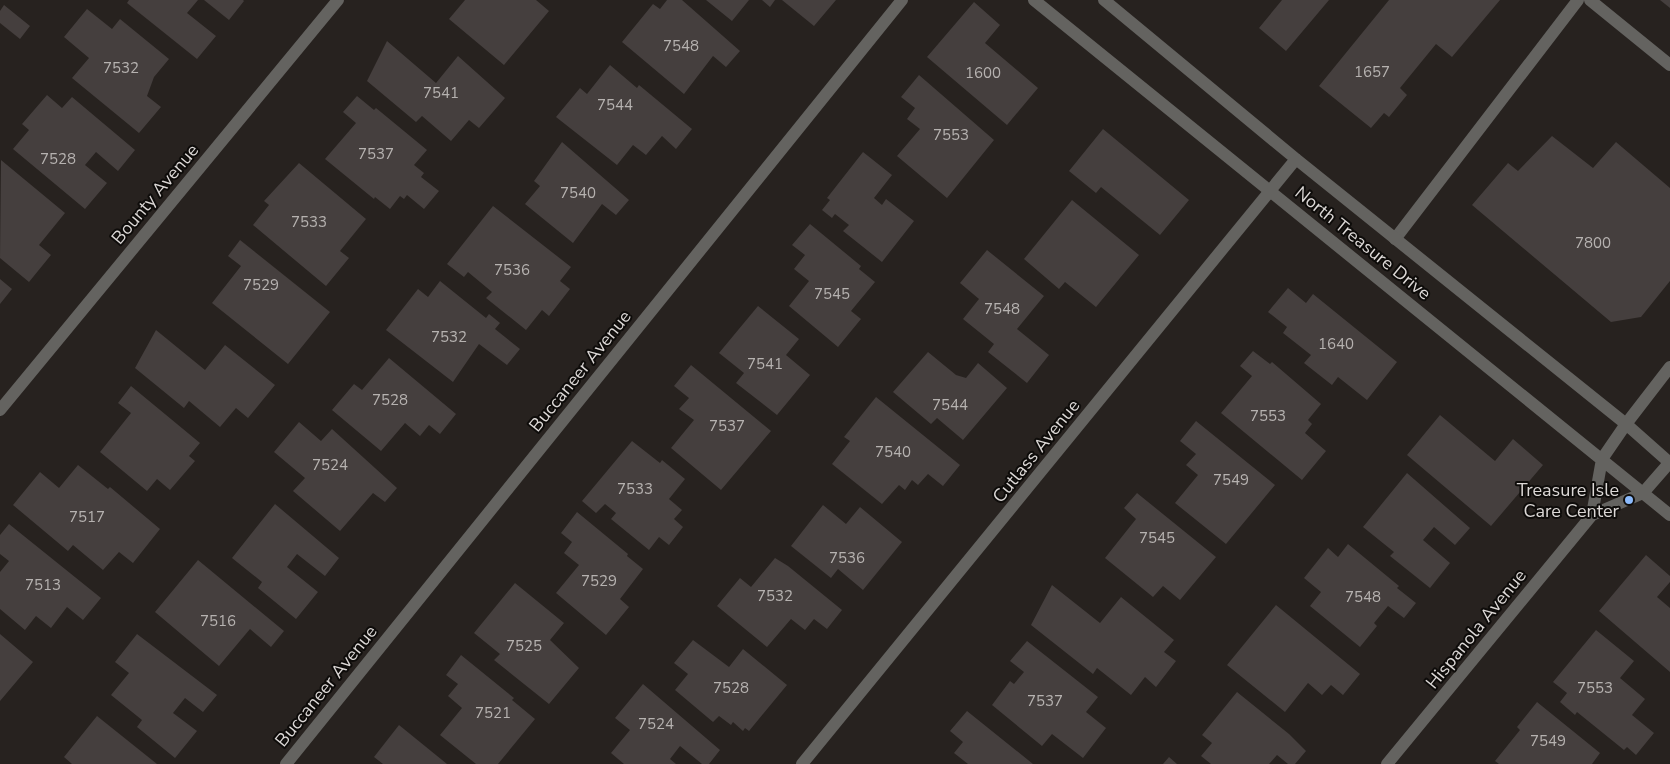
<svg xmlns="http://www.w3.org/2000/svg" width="1670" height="764" font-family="'Nunito Sans',sans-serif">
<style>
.building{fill:#453f3e}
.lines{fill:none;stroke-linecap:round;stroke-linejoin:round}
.lane{stroke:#646360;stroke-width:12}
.street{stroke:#646360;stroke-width:12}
.poi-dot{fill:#8bbafc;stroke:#0e0c0a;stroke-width:2}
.labels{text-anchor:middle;stroke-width:4;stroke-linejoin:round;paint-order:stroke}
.number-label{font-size:15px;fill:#b6b2b0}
.street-label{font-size:18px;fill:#dcd8d6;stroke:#0e0c0a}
.poi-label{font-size:18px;fill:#dcd8d6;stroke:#0e0c0a;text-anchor:end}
</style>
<rect width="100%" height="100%" fill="#27221f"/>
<path class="building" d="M129 0H198L187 13 216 36 197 59 127 3Z
M204 0H243L244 1 229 20Z
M465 0H536L549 11 504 65 449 19Z
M667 0H682L740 51 726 67 713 56 684 94 622 42 653 4 660 9Z
M706 0H749L732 21Z
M762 0H775L770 7Z
M782 0H836L814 26Z
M1282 0H1329L1286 51 1259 28Z
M1389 0H1500L1452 57 1436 44 1400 88 1407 95 1389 117 1384 113 1371 128 1319 86Z
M1660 0H1670V8Z
M974 2 1000 25 985 43 1038 88 1007 125 927 57Z
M4 5 30 26 20 39 0 23V11Z
M87 9 112 29 120 19 169 59 154 77 147 96 161 107 139 133 72 78 89 58 64 37Z
M387 41 436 83 458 56 505 98 479 128 469 120 451 141 422 116 416 122 367 81Z
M610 65 637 88 639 85 692 129 676 149 662 136 646 155 633 145 617 165 556 117 580 88 587 94Z
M919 75 994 140 947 198 897 156 920 129 907 119 915 108 901 97Z
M47 95 62 108 72 97 135 150 118 171 96 152 85 165 107 183 85 209 13 149 29 130 22 124Z
M357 96 374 110 376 108 427 150 414 165 424 173 421 177 439 191 424 209 407 195 404 199 400 196 390 209 375 197 374 199 325 159 356 123 343 112Z
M1103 129 1189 200 1160 235 1101 187 1096 193 1069 171Z
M1552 136 1593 168 1616 142 1670 188V281L1641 317 1611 322 1472 205 1508 163 1518 171Z
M562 142 629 200 616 215 602 204 573 243 525 204 540 186 534 181Z
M863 152 892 175 874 198 882 205 886 199 914 221 882 262 843 231 849 225 835 214 832 218 822 210 830 200 827 198Z
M1 160 65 213 39 245 51 255 29 282 0 258Z
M299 163 366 219 340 251 349 258 326 286 253 225 269 205 264 201Z
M1072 200 1139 255 1096 307 1065 282 1059 289 1024 259Z
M493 206 571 267 560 281 570 289 549 316 542 310 526 330 486 298 492 292 468 272 464 277 447 264Z
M810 224 861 266 859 269 875 282 851 311 861 319 838 347 789 306 809 281 794 269 805 255 792 245Z
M240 240 330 312 288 364 212 303 241 266 228 256Z
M987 250 1044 296 1017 329 1049 355 1027 383 988 352 994 344 963 319 979 299 960 283Z
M0 279 12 289 0 304Z
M440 281 486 318 489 314 500 323 495 329 520 349 507 365 479 344 453 382 386 330 418 289 428 297Z
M1288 288 1306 303 1313 294 1397 362 1367 400 1338 377 1332 385 1304 363 1311 355 1283 333 1287 327 1268 312Z
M758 306 799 339 786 355 810 375 777 415 736 383 744 373 719 353Z
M156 330 205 370 225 345 275 385 248 418 236 408 220 427 189 401 184 408 135 368Z
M1253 351 1270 364 1272 362 1321 404 1308 420 1312 424 1305 433 1326 451 1302 480 1221 413 1252 376 1240 366Z
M928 352 956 375 966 378 978 363 1007 388 963 440 937 418 931 424 893 392Z
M389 358 456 414 440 434 429 425 420 436 405 423 381 451 332 410 354 384 362 390Z
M691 365 771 431 721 490 671 448 694 420 679 409 689 398 674 386Z
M131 386 200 443 189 456 195 461 170 490 157 479 147 491 100 452 131 413 118 403Z
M876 397 960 465 943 486 928 474 918 485 912 480 905 490 899 485 882 504 832 464 850 441 844 437Z
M1440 415 1495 461 1513 439 1543 465 1491 526 1407 455Z
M1196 421 1275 485 1226 544 1175 503 1198 475 1186 465 1196 454 1180 441Z
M299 422 321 441 332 429 397 488 385 502 373 493 340 531 293 491 305 478 274 452Z
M632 441 660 463 662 460 685 479 669 499 682 510 674 519 683 527 669 545 659 537 649 550 611 519 616 513 605 504 596 513 582 501Z
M78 465 108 489 110 487 160 529 133 563 119 552 103 570 73 545 68 551 13 505 40 472 59 488Z
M1407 473 1470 528 1455 545 1434 527 1423 540 1450 563 1430 588 1390 556 1394 552 1363 527Z
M1137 493 1216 557 1180 600 1163 586 1153 597 1105 558 1136 519 1124 508Z
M275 504 339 558 325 576 297 554 287 567 318 592 296 619 258 588 262 582 232 558Z
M823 505 846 524 860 507 902 542 863 590 838 569 831 578 791 546Z
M577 512 628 554 627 556 643 569 620 599 629 607 606 635 556 593 579 565 564 553 572 542 561 533Z
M9 524 101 598 83 620 67 607 51 628 36 616 25 630 0 609V572L9 561 0 554V535Z
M1348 544 1399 586 1397 588 1416 603 1404 618 1388 606 1374 623 1377 626 1360 647 1310 606 1321 592 1304 578 1328 548 1338 557Z
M1646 555 1670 576V582L1657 597 1670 608V672L1599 611Z
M775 558 788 566 842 610 827 629 814 619 805 630 791 619 767 647 717 606 740 578 751 587Z
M198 560 284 631 271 647 250 629 219 666 155 612Z
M515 583 564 623 550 640 579 668 549 704 494 660 500 654 474 633Z
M1052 585 1100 623 1121 597 1174 640 1164 652 1176 661 1156 687 1145 677 1131 695 1097 668 1093 674 1031 625Z
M1276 605 1360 674 1343 695 1331 685 1322 695 1308 683 1285 712 1227 665Z
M1596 630 1634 661 1620 678 1645 699 1632 715 1654 733 1636 755 1627 747 1624 750 1577 712 1575 715 1560 702 1567 693 1553 682Z
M0 634 33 662 0 701Z
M137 634 217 695 203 712 185 698 173 713 197 731 175 758 137 727 142 720 111 695 129 673 115 662Z
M693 640 729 667 743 649 787 685 749 731 745 728 743 731 733 722 731 725 719 716 713 722 675 690 688 674 674 663Z
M1027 641 1098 697 1086 712 1106 728 1083 758 1052 734 1042 746 992 705 1010 681 1014 684 1024 672 1010 661Z
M461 655 514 698 512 700 535 719 498 764H476L440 735 462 708 448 696 458 684 446 675Z
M643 684 720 750 709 764H702L680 746 670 759 676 764H624L611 753 630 730 615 718Z
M1237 692 1289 734 1306 751 1295 764H1288L1277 755 1269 764H1211L1201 756 1212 743 1202 735Z
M1537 702 1600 753 1592 764H1499L1495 761 1520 730 1517 727Z
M967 711 1033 764H968L954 753 963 742 950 731Z
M97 716 157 764H72L64 757Z
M399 725 447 764H383L374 757Z
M1169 757 1177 764H1163Z"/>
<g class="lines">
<path class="lane" d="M1590 0 1670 65
M1395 239 1578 0"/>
<path class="street" d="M1034 0 1670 515
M1104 0 1296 159 1626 424 1670 463
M0 410 338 0
M1592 515 1602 459 1626 424 1670 367
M286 764 902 0
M802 764 1296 159
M1387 764 1592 515 1643 493 1670 462"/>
</g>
<circle class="poi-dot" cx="1629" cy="500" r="5"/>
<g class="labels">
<g class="number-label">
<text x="681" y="51">7548</text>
<text x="121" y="73">7532</text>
<text x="1372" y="77">1657</text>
<text x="983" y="78">1600</text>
<text x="441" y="98">7541</text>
<text x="615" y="110">7544</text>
<text x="951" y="140">7553</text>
<text x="376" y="159">7537</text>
<text x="58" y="164">7528</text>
<text x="578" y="198">7540</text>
<text x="309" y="227">7533</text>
<text x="1593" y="248">7800</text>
<text x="512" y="275">7536</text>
<text x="261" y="290">7529</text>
<text x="832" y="299">7545</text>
<text x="1002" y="314">7548</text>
<text x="449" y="342">7532</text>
<text x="1336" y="349">1640</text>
<text x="765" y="369">7541</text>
<text x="390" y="405">7528</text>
<text x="950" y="410">7544</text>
<text x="1268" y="421">7553</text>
<text x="727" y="431">7537</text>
<text x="893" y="457">7540</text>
<text x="330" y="470">7524</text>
<text x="1231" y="485">7549</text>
<text x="635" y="494">7533</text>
<text x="87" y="522">7517</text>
<text x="1157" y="543">7545</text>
<text x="847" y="563">7536</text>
<text x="599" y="586">7529</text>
<text x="43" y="590">7513</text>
<text x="775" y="601">7532</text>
<text x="1363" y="602">7548</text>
<text x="218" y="626">7516</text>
<text x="524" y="651">7525</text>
<text x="731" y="693">7528</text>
<text x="1595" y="693">7553</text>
<text x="1045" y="706">7537</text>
<text x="493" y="718">7521</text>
<text x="656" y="729">7524</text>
<text x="1548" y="746">7549</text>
</g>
<g class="street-label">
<text transform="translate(155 194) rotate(-50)" y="6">Bounty Avenue</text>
<text transform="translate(1363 243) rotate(39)" y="6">North Treasure Drive</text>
<text transform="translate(580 371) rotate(-51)" y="6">Buccaneer Avenue</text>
<text transform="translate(1036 451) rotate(-51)" y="6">Cutlass Avenue</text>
<text transform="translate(1476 629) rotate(-51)" y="6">Hispanola Avenue</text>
<text transform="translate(326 686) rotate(-51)" y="6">Buccaneer Avenue</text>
</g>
<g class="poi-label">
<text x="1619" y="496">Treasure Isle<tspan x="1619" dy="21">Care Center</tspan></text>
</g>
</g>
</svg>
